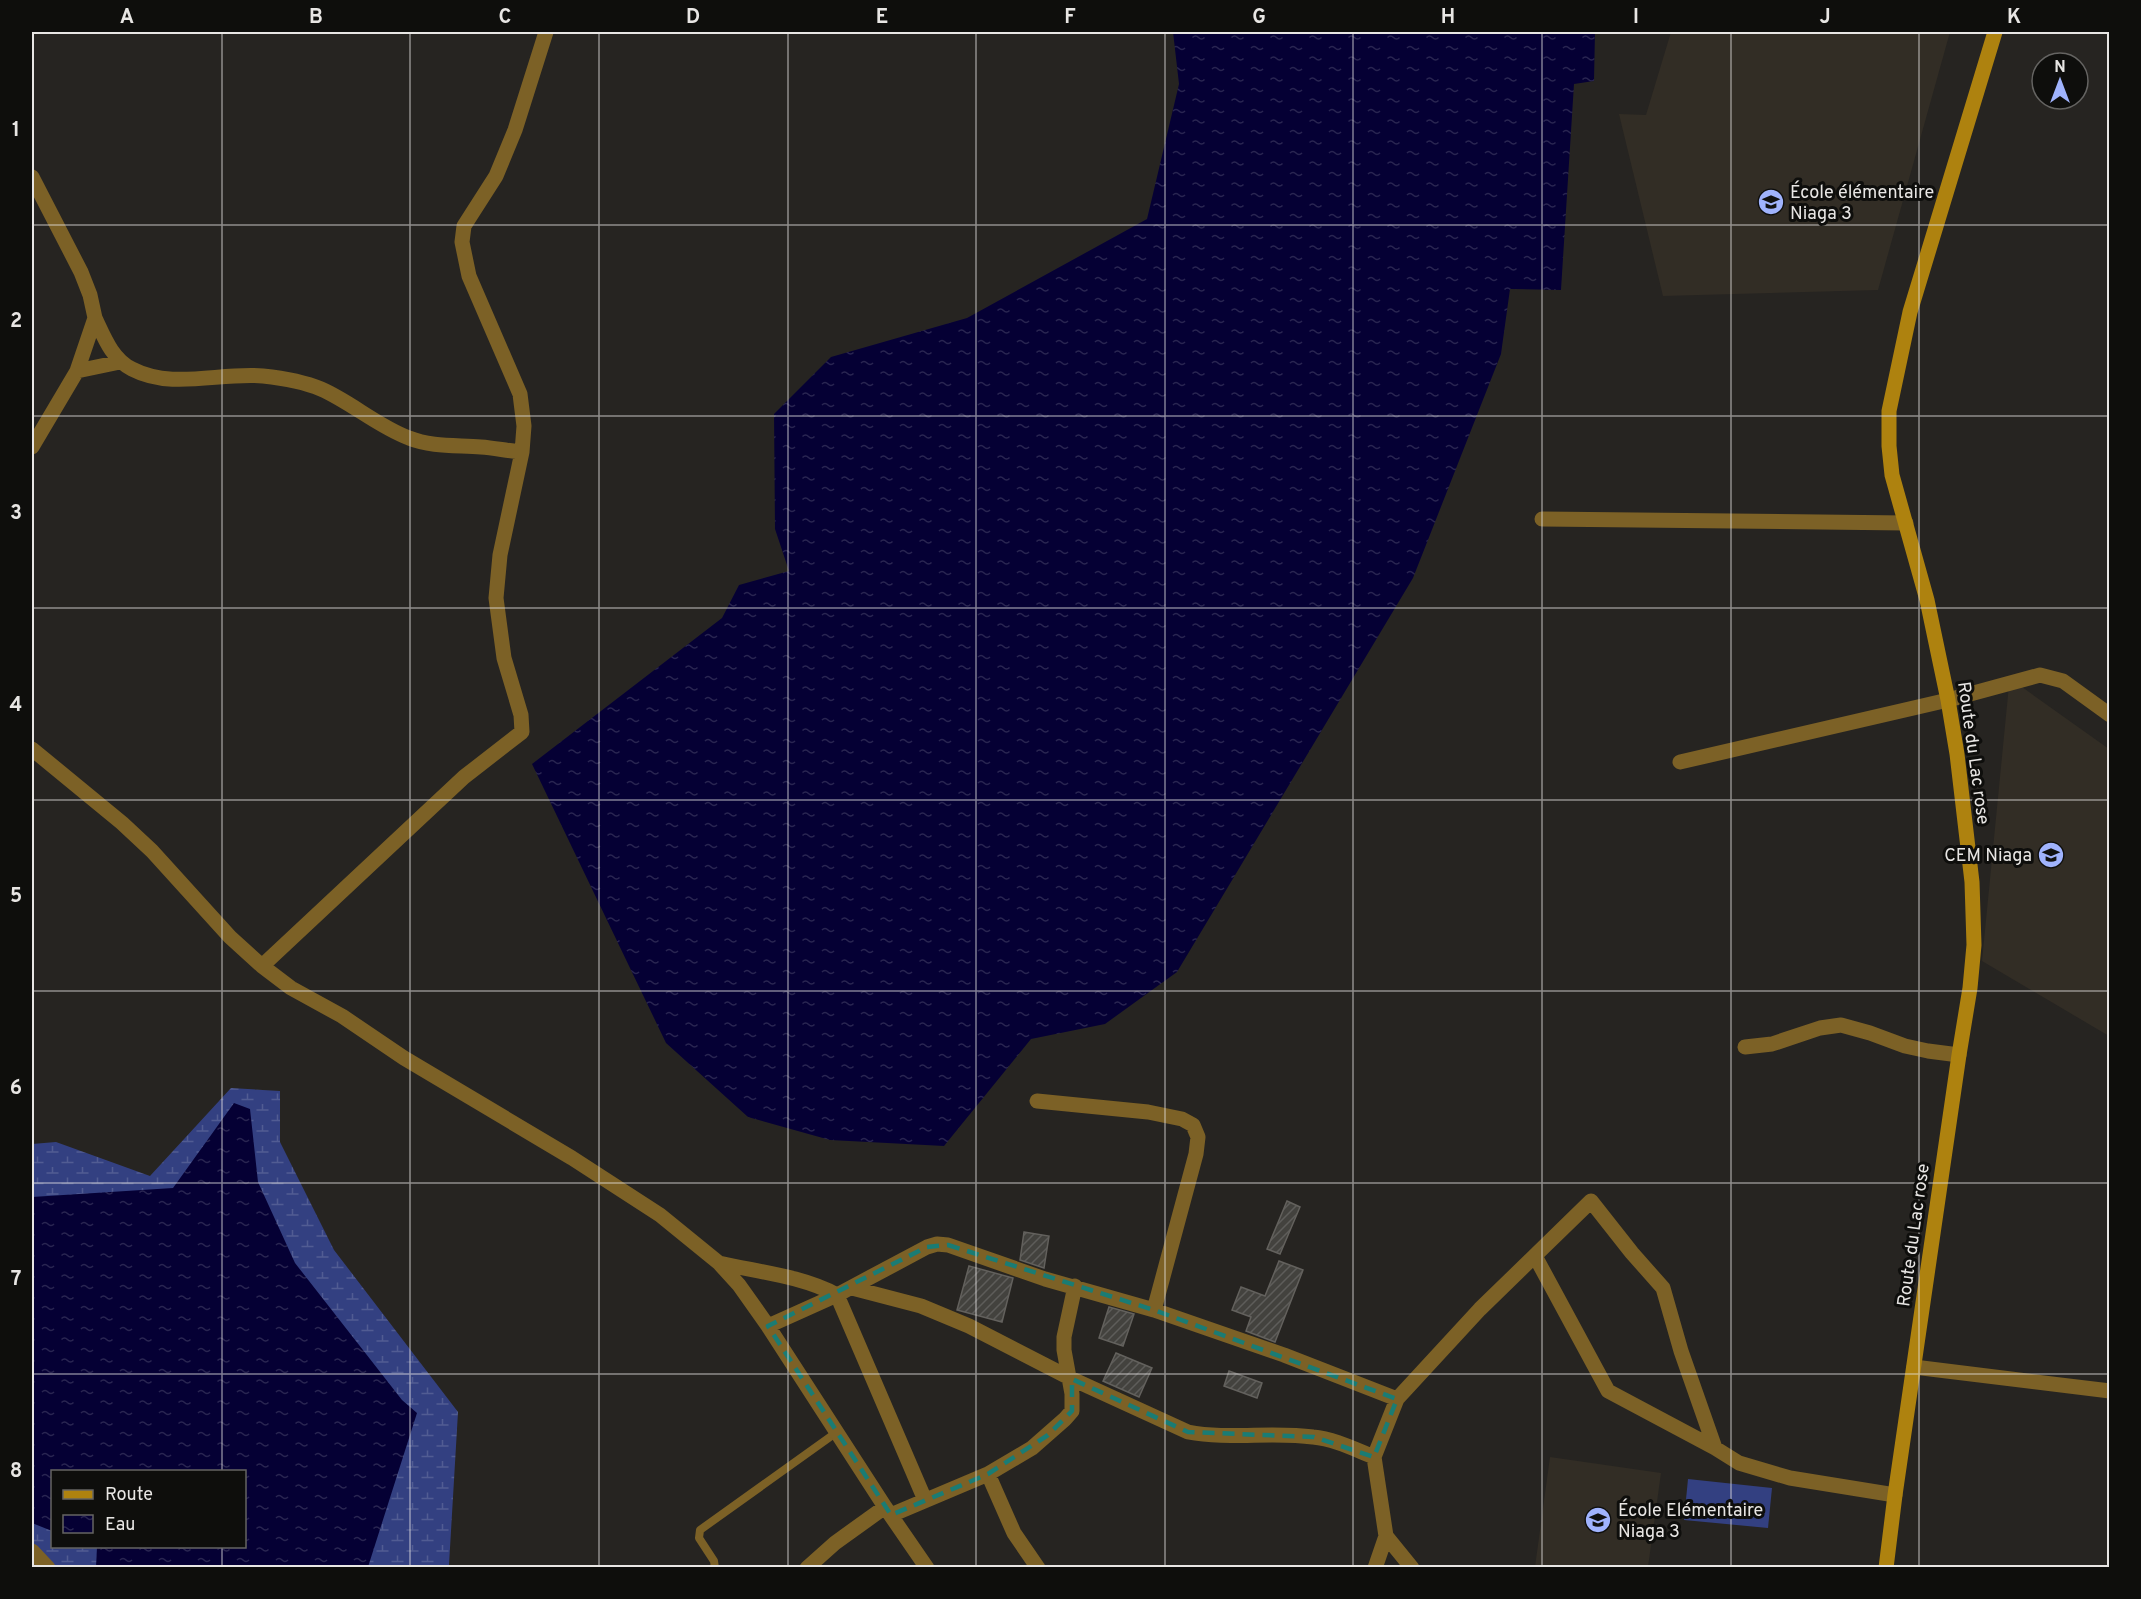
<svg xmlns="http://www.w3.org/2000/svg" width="2141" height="1599" font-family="Overpass,sans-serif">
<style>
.built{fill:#322d25}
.wetland{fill:url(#wetland-marsh);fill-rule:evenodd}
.pitch{fill:#334081}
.water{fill:url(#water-ripples)}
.building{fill:url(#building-hatch);stroke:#63615d;stroke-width:1.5}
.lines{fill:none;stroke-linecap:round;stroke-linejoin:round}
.lane{stroke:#7c6126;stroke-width:8}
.street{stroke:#7c6126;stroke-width:15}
.secondary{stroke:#ae820f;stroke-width:15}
.marked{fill:none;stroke:#1a7c74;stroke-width:4.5;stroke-dasharray:12 8;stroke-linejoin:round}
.grid{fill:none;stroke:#e8e6e4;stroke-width:1.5;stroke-opacity:0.55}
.labels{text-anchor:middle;stroke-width:6;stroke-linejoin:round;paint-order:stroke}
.poi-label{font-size:18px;fill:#e8e6e4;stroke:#0e0e0c;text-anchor:start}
.street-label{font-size:18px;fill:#e8e6e4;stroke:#0e0e0c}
.neatline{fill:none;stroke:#e8e6e4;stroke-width:2}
.grid-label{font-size:20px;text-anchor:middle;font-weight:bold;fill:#e8e6e4}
</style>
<defs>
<pattern id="wetland-marsh" width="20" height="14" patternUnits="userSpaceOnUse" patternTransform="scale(1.5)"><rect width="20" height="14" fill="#334081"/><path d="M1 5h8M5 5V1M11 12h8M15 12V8" fill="none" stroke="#515c93"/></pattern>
<pattern id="water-ripples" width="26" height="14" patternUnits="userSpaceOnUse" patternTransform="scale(1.5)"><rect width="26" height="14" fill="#050034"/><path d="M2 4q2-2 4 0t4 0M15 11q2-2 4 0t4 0" fill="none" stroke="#292551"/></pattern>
<pattern id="building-hatch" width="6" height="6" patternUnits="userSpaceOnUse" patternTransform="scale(1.5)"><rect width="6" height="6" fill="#43423e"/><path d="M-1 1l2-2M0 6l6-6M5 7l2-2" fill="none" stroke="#5e5d5a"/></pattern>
</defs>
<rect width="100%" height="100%" fill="#262421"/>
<path class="built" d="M1671 32H1950L1878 290 1663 296 1619 114 1646 115Z
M2009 685 2022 687 2109 749V1036L1982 961Z
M1550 1457 1661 1473 1648 1567H1535Z"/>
<path class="wetland" d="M231 1088 280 1091V1142L334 1250 458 1412 449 1565 447 1568H35L32 1565V1144L56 1142 150 1176ZM52 1472H244V1546H52Z"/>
<path class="pitch" d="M1688 1479 1772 1488 1768 1528 1684 1520Z"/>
<path class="water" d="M1173 32H1595L1594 81 1574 84 1561 290 1510 289 1501 354 1413 578 1177 972 1105 1024 1031 1039 944 1146 830 1140 748 1117 666 1043 532 764 722 618 739 585 789 571 775 529 774 414 831 357 967 318 1147 219 1179 84Z
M234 1103 250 1109 258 1182 295 1263 402 1400 417 1413 368 1567H96L97 1547 244 1546V1472H52V1531L32 1523V1197L173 1188Z"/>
<path class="building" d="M1287 1201 1300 1207 1280 1254 1267 1249Z
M1024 1232 1049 1236 1044 1268 1020 1260Z
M1279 1261 1303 1270 1275 1342 1246 1331 1251 1317 1232 1310 1241 1287 1265 1296Z
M969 1266 1013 1278 1002 1322 957 1310Z
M1109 1307 1134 1314 1123 1346 1099 1338Z
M1116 1353 1152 1368 1139 1397 1103 1381Z
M1229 1371 1262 1383 1257 1398 1224 1386Z"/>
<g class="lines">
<path class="lane" d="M715 1568 714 1561 699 1538 700 1530 837 1432"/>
<path class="street" d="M32 177 81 272 90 295 95 318 77 371 32 447
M95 318C104 337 112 359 132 369 172 390 220 372 263 376 282 378 302 381 321 389 351 402 377 426 409 438 431 447 457 445 481 447 495 448 508 451 522 452L524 426 520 394 469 276 462 242 464 226 496 176 515 130 546 32
M77 371 120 362
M1542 519 1906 523
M32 749 122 823 152 851 230 937 262 966 291 988 342 1016 404 1058 572 1158 660 1215 719 1263 739 1285 768 1326 885 1507 927 1568
M1680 762 1948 700 2040 675 2063 681 2110 715
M262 966 464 777 522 732 521 715 504 658 496 598 500 555 522 452
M1745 1047 1772 1044 1820 1028 1841 1025 1870 1033 1905 1046 1928 1051 1959 1055
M1037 1101 1148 1112 1182 1119 1193 1125 1198 1137 1196 1154 1154 1310
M1535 1256 1608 1391 1715 1448 1739 1463 1790 1478 1895 1495
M719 1263C758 1272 802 1276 837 1295L925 1500
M852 1288 921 1306 969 1326 1070 1378 1188 1432C1229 1440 1271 1431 1313 1437 1334 1439 1354 1449 1374 1457L1386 1536 1412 1568
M768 1326 837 1295 927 1247 937 1244 948 1245 1045 1279 1154 1310 1284 1355 1397 1399
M1914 1367 2110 1391
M1374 1457 1397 1399 1480 1309 1591 1201 1632 1253 1663 1288 1681 1351 1715 1448
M988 1474 1014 1533 1038 1568
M891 1515 988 1474 1032 1448 1065 1419 1072 1411V1394L1064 1350V1337L1075 1286
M32 1551 48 1568
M807 1568 835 1543 885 1507
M1375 1568 1386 1536"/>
<path class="secondary" d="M1886 1568 1895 1495 1959 1055 1970 988 1974 945 1972 882 1957 754 1948 700 1927 600 1892 475 1889 446V411L1910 312 1995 32"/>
</g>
<path class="marked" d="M948 1245 1154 1310 1397 1399 1374 1457 1314 1437 1188 1432 1072 1379V1411L1048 1435 988 1474 891 1515 768 1326 927 1247Z"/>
<path class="grid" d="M222 32V1472M410 32V1568M599 32V1568M788 32V1568M976 32V1568M1165 32V1568M1353 32V1568M1542 32V1568M1731 32V1568M1919 32V1568M32 225H2110M32 416H2110M32 608H2110M32 800H2110M32 991H2110M32 1183H2110M32 1374H2110M222 1546V1568"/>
<defs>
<g id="school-disc" transform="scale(1.35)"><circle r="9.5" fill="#a0b3fd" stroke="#0e0e0c"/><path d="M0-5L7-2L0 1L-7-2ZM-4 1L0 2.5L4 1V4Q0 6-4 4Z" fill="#111"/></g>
</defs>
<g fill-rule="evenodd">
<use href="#school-disc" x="1771" y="202"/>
<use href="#school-disc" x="2051" y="855"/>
<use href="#school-disc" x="1598" y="1520"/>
</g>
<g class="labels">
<g class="poi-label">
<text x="1790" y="198">École élémentaire<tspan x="1790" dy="21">Niaga 3</tspan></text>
<text x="2032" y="861" text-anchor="end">CEM Niaga</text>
<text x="1618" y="1516">École Elémentaire<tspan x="1618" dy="21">Niaga 3</tspan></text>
</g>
<g class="street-label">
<text transform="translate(1974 753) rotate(82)" y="6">Route du Lac rose</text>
<text transform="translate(1913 1235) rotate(-82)" y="6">Route du Lac rose</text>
</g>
</g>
<rect width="2141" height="1599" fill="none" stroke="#0e0e0c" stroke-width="66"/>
<rect x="51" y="1470" width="195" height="78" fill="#0e0e0c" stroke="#656462" stroke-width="1.5"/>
<rect x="63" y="1490" width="30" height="9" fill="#ae820f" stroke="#656462" stroke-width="1.5"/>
<text x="105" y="1500" font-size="18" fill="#e8e6e4">Route</text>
<rect x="63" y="1515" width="30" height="18" fill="url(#water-ripples)" stroke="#656462" stroke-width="1.5"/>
<text x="105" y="1530" font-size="18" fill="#e8e6e4">Eau</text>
<g transform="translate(2060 81)"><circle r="28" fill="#0e0e0c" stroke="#656462" stroke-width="1.5"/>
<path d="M0-4.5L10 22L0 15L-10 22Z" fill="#a0b3fd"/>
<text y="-9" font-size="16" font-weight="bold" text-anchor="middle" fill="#e8e6e4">N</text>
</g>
<rect x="33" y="33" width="2075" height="1533" class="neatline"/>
<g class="grid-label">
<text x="127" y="23">A</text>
<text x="316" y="23">B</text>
<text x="505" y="23">C</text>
<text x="693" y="23">D</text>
<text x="882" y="23">E</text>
<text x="1070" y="23">F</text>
<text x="1259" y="23">G</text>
<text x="1448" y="23">H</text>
<text x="1636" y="23">I</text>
<text x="1825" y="23">J</text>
<text x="2014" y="23">K</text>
<text x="16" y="136">1</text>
<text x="16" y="327">2</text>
<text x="16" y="519">3</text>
<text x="16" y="711">4</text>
<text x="16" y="902">5</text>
<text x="16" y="1094">6</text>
<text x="16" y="1285">7</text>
<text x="16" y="1477">8</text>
</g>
</svg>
